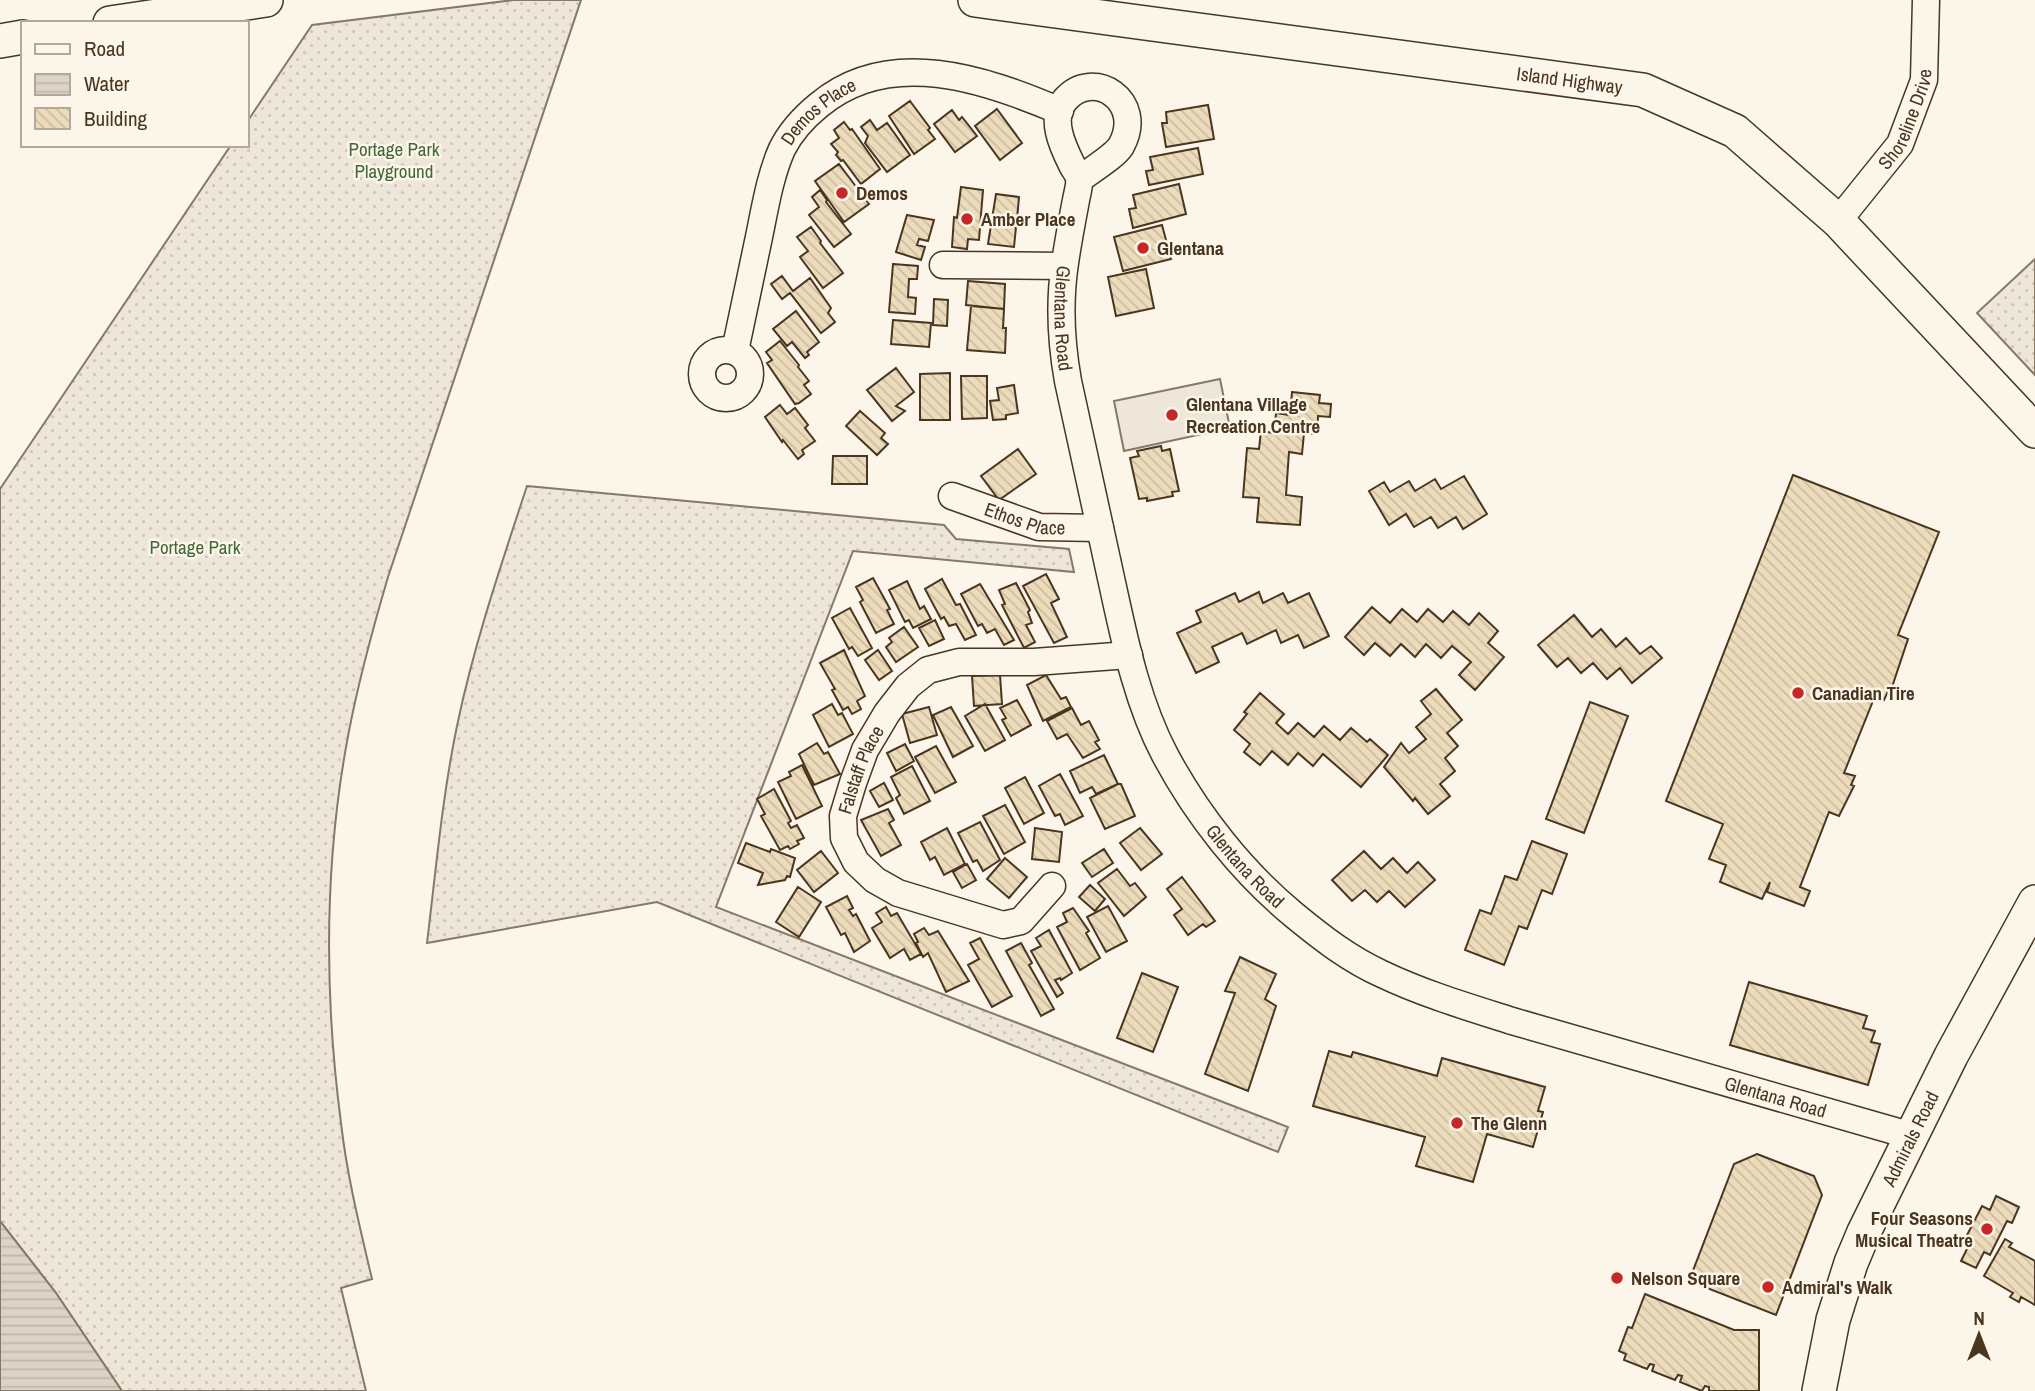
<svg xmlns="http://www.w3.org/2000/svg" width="2035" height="1391" font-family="'Archivo Narrow',sans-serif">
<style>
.grass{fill:url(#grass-dots);stroke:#887966;stroke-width:2}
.garden{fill:#ede6d9;stroke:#887966;stroke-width:2}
.water{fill:url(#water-rules);stroke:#887966;stroke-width:2}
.building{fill:url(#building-back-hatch);stroke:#4a3520;stroke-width:2}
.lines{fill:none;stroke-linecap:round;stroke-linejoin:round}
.minor-casing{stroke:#4a3520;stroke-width:29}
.major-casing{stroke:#4a3520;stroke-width:36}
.minor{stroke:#fbf6e9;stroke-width:26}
.major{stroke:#fbf6e9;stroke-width:33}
.poi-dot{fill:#c62828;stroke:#fbf6e9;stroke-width:2.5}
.labels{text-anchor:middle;stroke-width:5;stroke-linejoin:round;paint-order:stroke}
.street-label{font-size:19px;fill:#4a3520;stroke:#fbf6e9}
.park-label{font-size:19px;fill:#436837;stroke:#fbf6e9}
.poi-label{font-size:19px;font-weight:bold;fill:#4a3520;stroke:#fbf6e9;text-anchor:start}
</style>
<defs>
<pattern id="grass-dots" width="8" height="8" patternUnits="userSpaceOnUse" patternTransform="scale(1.75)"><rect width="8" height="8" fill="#ede6d9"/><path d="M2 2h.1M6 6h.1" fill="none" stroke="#cdc6ba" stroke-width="1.8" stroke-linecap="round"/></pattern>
<pattern id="water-rules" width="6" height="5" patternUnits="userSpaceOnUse" patternTransform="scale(1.75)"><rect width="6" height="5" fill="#dcd4c6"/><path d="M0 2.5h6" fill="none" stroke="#beb7aa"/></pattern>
<pattern id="building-back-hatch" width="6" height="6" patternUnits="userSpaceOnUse" patternTransform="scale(1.75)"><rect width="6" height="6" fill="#ecdcbc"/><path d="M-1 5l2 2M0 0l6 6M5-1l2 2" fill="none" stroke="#ccbda1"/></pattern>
</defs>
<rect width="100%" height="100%" fill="#fbf6e9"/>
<path class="grass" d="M513 0H581L388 577C373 628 359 679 349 731 324 860 324 993 341 1123 347 1176 360 1228 372 1279L341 1288 366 1391H122L56 1293 0 1221V489L231 145H247V122L312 25Z
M2035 259V375L1977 313Z
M527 486 944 525 956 539 1069 549 1074 572 853 551 716 907 1288 1127 1278 1152 657 902 427 943C436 870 442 798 457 726 474 644 501 565 527 486Z"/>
<path class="garden" d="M1220 379 1230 428 1124 451 1114 401Z"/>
<path class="water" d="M0 1221 56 1293 122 1391H0Z"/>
<path class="building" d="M910 101 930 128 928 130 935 139 914 154 889 116Z
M1208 105 1214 139 1166 147 1162 123H1167L1166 112Z
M997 109 1022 143 1000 160 975 126Z
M952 110 959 120 962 117 977 136 955 152 934 124Z
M870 120 877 130 887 123 910 155 887 172 865 143 868 136 861 127Z
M844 122 850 130 852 129 880 169 861 184 843 160 841 161 836 155 838 152 831 144 839 138 834 130Z
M1198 148 1203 174 1149 185 1146 171 1153 170 1150 157Z
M839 164 869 204 844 222 815 181Z
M1179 184 1186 214 1133 228 1129 209 1136 208 1133 195Z
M961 187 983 190 979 240 968 239 967 249 952 247 954 217 957 218Z
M820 190 827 200 826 202 851 234 834 247 809 215 819 207 812 197Z
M996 194 1019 197 1017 219 1007 217 1006 226 1016 227 1014 247 988 244Z
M907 215 934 220 928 241 919 239 917 245 925 247 921 260 896 252Z
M1162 225 1171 259 1123 271 1114 237Z
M811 227 821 241 820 243 843 273 823 288 800 257 808 251 797 237Z
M893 264 918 266 917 279H909L908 297 916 298 915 314 889 312Z
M1146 269 1154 308 1116 316 1108 277Z
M782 276 793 291 810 278 831 308 828 313 835 322 821 333 790 293 782 299 771 284Z
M968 281 1005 284 1004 309 966 305Z
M934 299 948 300 947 326 933 325Z
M971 306 1004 309 1003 328H1006L1005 353 967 350Z
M796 311 819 342 807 352 809 355 805 358 792 342 787 346 773 329Z
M893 320 931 323 929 347 891 344Z
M780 341 799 365 798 367 809 381 804 385 811 394 799 403 795 404 767 363 772 360 766 352Z
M896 368 914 392 896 406 905 411 892 421 867 390Z
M950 373V420H920V374Z
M961 376H987V418L962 419Z
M1014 385 1018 413 1006 415V419L993 420 990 401 999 400 997 388Z
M1292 392 1320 395 1319 403 1331 404 1330 417 1318 416 1317 434 1304 433 1302 454 1289 452 1286 495 1302 497 1300 525 1257 522 1259 498 1243 497 1247 448 1259 449 1261 431 1274 433 1276 413 1290 415Z
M780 405 787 414 795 408 808 425 805 428 815 441 802 450 804 454 798 459 783 440 782 442 765 417Z
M860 411 885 433 881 438 888 444 877 455 846 426Z
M1161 446 1162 451 1170 449 1179 491 1172 492 1173 496 1147 501V498L1139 499 1130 458 1139 456 1137 451Z
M1018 449 1036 474 999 500 981 476Z
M833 456H867V484H832Z
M1793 475 1939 532 1898 635 1908 639 1891 690 1889 689 1884 700 1875 696 1844 773 1855 776 1851 785 1854 786 1839 816 1829 812 1800 887 1810 891 1804 906 1767 892 1770 882 1762 899 1720 882 1726 865 1709 859 1723 824 1666 801Z
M1464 476 1487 514 1463 529 1456 517 1438 528 1431 517 1414 527 1406 514 1389 525 1369 491 1384 482 1390 492 1409 481 1415 491 1435 479 1441 489Z
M1046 574 1059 599 1051 603 1067 637 1054 643 1023 586Z
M873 578 890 609 887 610 894 624 876 633 860 602 863 600 856 587Z
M942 579 956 605 960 604 976 635 965 640 956 624 949 626 944 617 941 619 925 589Z
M907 581 920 609 924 606 931 619 913 628 909 620 905 622 889 590Z
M1016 583 1030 610 1028 612 1032 623 1026 625 1035 642 1024 648 1002 605 1005 604 999 590Z
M980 584 1014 640 1004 645 995 629 987 633 982 624 978 626 961 594Z
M1259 592 1263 603 1283 593 1288 603 1309 593 1329 636 1304 648 1298 635 1281 643 1276 630 1247 644 1242 633 1212 647 1219 662 1196 673 1177 633 1201 622 1196 611 1235 593 1239 602Z
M1372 607 1390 623 1402 609 1417 622 1428 609 1443 622 1453 611 1469 625 1479 613 1498 631 1488 643 1504 657 1475 690 1459 675 1471 662 1452 646 1441 658 1426 644 1415 657 1401 644 1390 656 1375 643 1364 655 1345 637Z
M850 608 872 648 858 656 852 647 849 649 832 618Z
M1574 615 1592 637 1601 629 1616 647 1626 638 1640 654 1651 646 1662 658 1632 683 1620 668 1607 679 1593 663 1581 673 1568 658 1557 667 1538 645Z
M935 620 944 639 929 646 919 628Z
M904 627 918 647 896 662 886 647 892 642 889 638Z
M844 650 865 696 857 701 861 709 852 714 848 707 843 710 832 690 835 689 820 663Z
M878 650 892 671 879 680 865 660Z
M1000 675 1002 704 974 706 972 676Z
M1046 675 1061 699 1066 697 1071 707 1043 721 1027 685Z
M1436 689 1462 720 1447 733 1458 746 1445 758 1455 771 1440 784 1450 796 1428 814 1415 798 1413 801 1384 767 1401 743 1409 753 1426 739 1416 727 1431 714 1421 701Z
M1260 693 1284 714 1276 723 1288 734 1298 723 1314 737 1324 726 1340 740 1351 728 1367 742 1370 739 1388 755 1361 787 1323 754 1313 766 1298 753 1288 765 1272 751 1260 765 1244 752 1250 744 1234 730 1247 714 1244 712Z
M1017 700 1031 725 1011 736 1002 720 1006 718 1000 708Z
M1590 702 1628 716 1584 833 1546 819Z
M832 704 838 715 842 713 853 734 829 747 813 715Z
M985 704 1005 740 985 751 965 716Z
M929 707 937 735 910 743 902 714Z
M951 707 973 746 953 757 933 715Z
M1072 708 1081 725 1089 721 1099 740 1095 742 1100 749 1083 758 1067 734 1057 739 1047 721Z
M817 743 824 754 828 752 840 774 814 785 799 754Z
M905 744 914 761 896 771 887 753Z
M936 746 956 782 935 793 915 757Z
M1104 755 1118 784 1096 794 1092 787 1080 793 1070 771Z
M802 765 822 806 796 819 778 782 791 776 789 772Z
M912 766 930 801 904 814 896 798 900 795 891 777Z
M1060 774 1083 816 1065 825 1060 814 1055 816 1039 786Z
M1025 777 1044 813 1024 824 1005 788Z
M884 783 893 800 879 807 870 791Z
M1118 784H1121L1135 816 1105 829 1090 798Z
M774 789 791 821 788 823 791 828 797 825 804 838 797 841 799 844 790 849 788 846 780 850 761 816 765 814 757 799Z
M1005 805 1025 842 1004 854 983 816Z
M888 809 894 820 889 823 901 845 881 856 861 820Z
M980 822 1000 860 983 871 977 860 973 862 958 833Z
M947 828 965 864 944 875 935 857 930 860 921 842Z
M1035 828 1062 832 1059 862 1032 859Z
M1140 828 1162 854 1141 870 1120 843Z
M1532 841 1567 854 1552 894 1542 890 1527 929 1519 926 1504 965 1465 950 1480 910 1491 914 1505 876 1517 880Z
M746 843 770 852 771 849 795 858 790 877 787 876 785 880 758 885 763 873 738 863Z
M1104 849 1113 863 1092 877 1082 863Z
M821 851 838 873 814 892 797 870Z
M1364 851 1381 869 1393 858 1407 873 1418 862 1435 880 1405 907 1389 891 1377 902 1365 890 1352 901 1332 880Z
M1005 858 1027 877 1009 898 987 879Z
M967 864 976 880 962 888 953 872Z
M1117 869 1130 886 1135 883 1146 897 1124 916 1098 883Z
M1182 877 1215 921 1206 927 1203 924 1188 935 1174 915 1182 909 1167 889Z
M1090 885 1105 899 1095 911 1079 897Z
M798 887 821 902 799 937 776 922Z
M847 896 853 908 849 910 853 916 856 914 870 941 854 952 845 933 841 935 826 907Z
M1108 906 1127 941 1106 952 1087 917Z
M886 907 891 916 897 913 921 954 910 960 904 949 890 958 872 928 882 922 876 913Z
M1073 908 1089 931 1086 933 1100 958 1080 970 1057 927 1067 922 1063 913Z
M924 928 929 935 938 931 969 981 946 992 928 953 923 957 916 943 918 942 914 934Z
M1049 930 1072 973 1061 980 1060 978 1055 980 1063 993 1057 997 1031 951 1041 946 1036 938Z
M980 938 1012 996 992 1007 968 965 979 959 970 943Z
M1021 943 1032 963 1029 965 1054 1009 1041 1016 1006 951Z
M1240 957 1276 974 1265 999 1276 1006 1248 1091 1205 1074 1235 993 1225 991Z
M1142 973 1178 987 1153 1052 1117 1038Z
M1749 982 1867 1016 1863 1028 1875 1031 1871 1042 1880 1044 1868 1085 1730 1045Z
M1329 1051 1351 1057 1353 1052 1437 1076 1442 1058 1545 1087 1538 1111 1543 1112 1533 1147 1487 1134 1473 1182 1416 1166 1425 1137 1313 1106Z
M1757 1154 1814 1176 1822 1195 1776 1315 1689 1281 1734 1164Z
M1996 1196 2019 1207 2012 1223 2007 1221 1990 1255 1984 1252 1976 1268 1961 1261 1970 1243 1964 1241 1982 1206 1990 1210Z
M2005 1239 2012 1243 2009 1247 2035 1261V1305L2021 1297 2019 1302 2010 1297 2013 1293 1984 1276Z
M1645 1294 1734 1330H1759V1391H1709V1387L1705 1386 1702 1391 1680 1382 1682 1376 1678 1375 1675 1380 1652 1371 1654 1365 1650 1364 1647 1369 1624 1360 1626 1354 1619 1351 1628 1327 1632 1328Z"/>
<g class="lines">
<g class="minor-casing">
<g id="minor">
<path id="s1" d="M1080 179C1090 171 1115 156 1121 146 1146 101 1093 67 1065 100 1049 118 1063 147 1072 165 1074 169 1079 175 1079 179 1080 185 1077 194 1076 200 1072 221 1068 242 1065 263 1059 302 1061 342 1068 381 1082 446 1096 512 1111 578 1124 637 1136 700 1165 755 1197 815 1242 872 1294 915 1322 938 1349 959 1382 974 1424 994 1468 1007 1512 1021L1912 1136"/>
<path id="s2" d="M1838 221 1900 144 1924 80 1926 0"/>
<path d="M943 265 1064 266"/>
<circle cx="726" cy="374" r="24"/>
<path id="s3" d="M735 351C743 313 751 275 759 237 765 208 770 176 782 149 791 131 803 118 819 105 889 46 985 79 1060 111"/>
<path id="s4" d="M952 496 1039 527 1100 528"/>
<path id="s5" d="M1052 886 1021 921 1003 925 898 893 875 880 856 862 844 838 843 816 853 783 865 750 887 713 908 686 928 670 959 662H1034L1129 655"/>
</g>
</g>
<g class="major-casing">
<g id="major">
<path id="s6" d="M975 0 1643 90 1735 131 1838 221 2035 431"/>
<path d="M110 23 266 0"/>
<path d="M0 41 23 37"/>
<path id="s7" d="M1819 1391 1833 1320 1851 1263 1864 1232 1951 1056 2035 902"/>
</g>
</g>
<use href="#minor" class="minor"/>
<use href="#major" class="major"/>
</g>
<g class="poi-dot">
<circle cx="842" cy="193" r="7"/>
<circle cx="967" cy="219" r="7"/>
<circle cx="1143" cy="248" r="7"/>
<circle cx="1172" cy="415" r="7"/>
<circle cx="1798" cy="693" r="7"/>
<circle cx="1457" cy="1123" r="7"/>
<circle cx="1987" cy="1229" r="7"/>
<circle cx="1617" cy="1278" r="7"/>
<circle cx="1768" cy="1287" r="7"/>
</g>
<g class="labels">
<g class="street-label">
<text dy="7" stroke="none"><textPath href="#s6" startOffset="600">Island Highway</textPath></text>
<text dy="7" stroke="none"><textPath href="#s3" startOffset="261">Demos Place</textPath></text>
<text dy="7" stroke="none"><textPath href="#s2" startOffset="124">Shoreline Drive</textPath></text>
<text dy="7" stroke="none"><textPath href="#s1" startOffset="390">Glentana Road</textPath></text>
<text dy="7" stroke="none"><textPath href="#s4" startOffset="77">Ethos Place</textPath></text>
<text dy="7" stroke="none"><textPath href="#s5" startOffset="326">Falstaff Place</textPath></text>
<text dy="7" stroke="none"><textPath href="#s1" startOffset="978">Glentana Road</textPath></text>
<text dy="7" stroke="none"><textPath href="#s1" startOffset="1566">Glentana Road</textPath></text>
<text dy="7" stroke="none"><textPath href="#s7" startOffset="270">Admirals Road</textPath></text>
</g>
<g class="park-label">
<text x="394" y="156">Portage Park<tspan x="394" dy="22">Playground</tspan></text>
<text x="195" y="554">Portage Park</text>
</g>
<g class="poi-label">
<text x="856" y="200">Demos</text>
<text x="981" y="226">Amber Place</text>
<text x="1157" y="255">Glentana</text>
<text x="1186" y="411">Glentana Village<tspan x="1186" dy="22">Recreation Centre</tspan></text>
<text x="1812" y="700">Canadian Tire</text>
<text x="1471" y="1130">The Glenn</text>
<text x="1973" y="1225" text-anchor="end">Four Seasons<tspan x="1973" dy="22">Musical Theatre</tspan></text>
<text x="1631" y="1285">Nelson Square</text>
<text x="1782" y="1294">Admiral's Walk</text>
</g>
</g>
<rect x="21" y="21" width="228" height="126" fill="#fbf6e9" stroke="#b4a999" stroke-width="2"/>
<rect x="35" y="44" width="35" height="10" fill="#fbf6e9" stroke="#b4a999" stroke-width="2"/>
<text x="84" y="56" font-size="21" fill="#4a3520">Road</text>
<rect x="35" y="74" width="35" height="21" fill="url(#water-rules)" stroke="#b4a999" stroke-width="2"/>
<text x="84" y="91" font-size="21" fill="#4a3520">Water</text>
<rect x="35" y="108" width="35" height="21" fill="url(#building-back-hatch)" stroke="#b4a999" stroke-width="2"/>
<text x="84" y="126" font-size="21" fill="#4a3520">Building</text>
<g transform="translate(1979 1335)" stroke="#fbf6e9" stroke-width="5" paint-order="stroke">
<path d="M0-5L12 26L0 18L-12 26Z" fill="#4a3520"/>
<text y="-10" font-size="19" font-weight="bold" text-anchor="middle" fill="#4a3520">N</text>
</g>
</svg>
